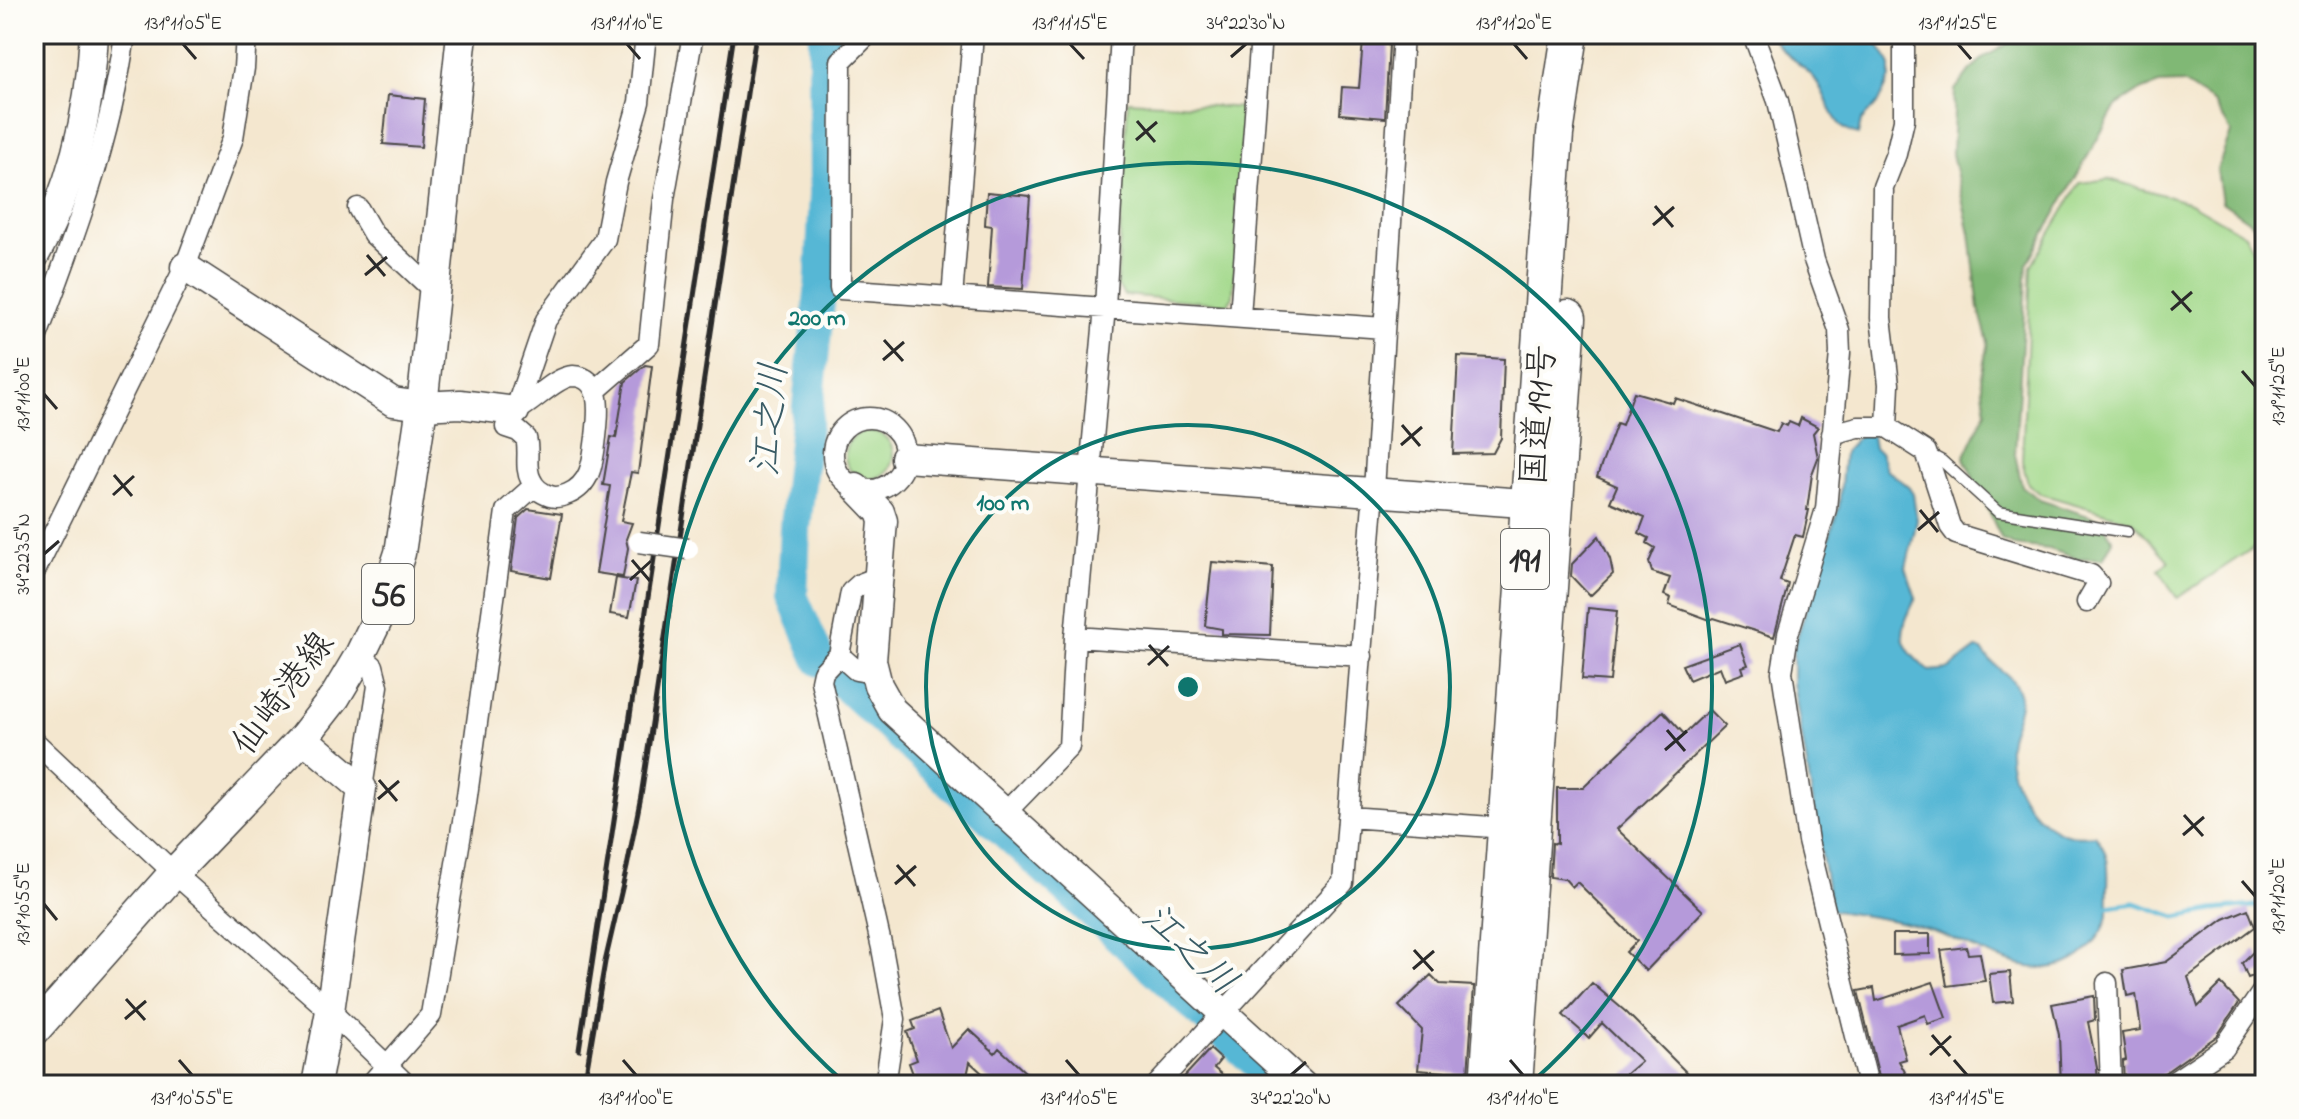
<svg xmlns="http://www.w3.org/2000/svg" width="2299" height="1119" font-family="'Indie Flower','Klee One',sans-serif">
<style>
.green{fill:#a1d889;stroke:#66825a;stroke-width:2}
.forest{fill:#80b875;stroke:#567250;stroke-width:2}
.water{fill:#56b7d5;stroke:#407180;stroke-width:2}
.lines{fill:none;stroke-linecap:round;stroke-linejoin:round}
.stream{stroke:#56b7d5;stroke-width:5}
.river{stroke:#56b7d5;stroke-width:32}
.building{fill:#b59ada}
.lane-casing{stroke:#494744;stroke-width:13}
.street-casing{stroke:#494744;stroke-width:23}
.secondary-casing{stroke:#494744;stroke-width:31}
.primary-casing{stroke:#494744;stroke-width:33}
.highway-casing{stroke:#494744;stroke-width:39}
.lane{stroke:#fff;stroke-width:10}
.street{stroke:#fff;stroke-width:20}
.secondary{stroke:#fff;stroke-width:28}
.primary{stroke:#fff;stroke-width:30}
.highway{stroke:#fff;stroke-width:36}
.rail{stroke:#2b2b2b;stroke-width:5}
.street-bridge-casing{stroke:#494744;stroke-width:23;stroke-linecap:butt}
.street-bridge{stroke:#fff;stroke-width:20}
.ticks{fill:none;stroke:#2b2b2b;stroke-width:3}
.ring{fill:none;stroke:#0f766e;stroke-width:4}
.labels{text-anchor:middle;stroke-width:8;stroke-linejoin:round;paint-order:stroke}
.shield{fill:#fdfcf7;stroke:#6a6a68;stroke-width:2}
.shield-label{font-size:34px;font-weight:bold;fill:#2b2b2b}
.street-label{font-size:36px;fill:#2b2b2b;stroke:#fdfcf7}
.water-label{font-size:38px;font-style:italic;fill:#3a5c66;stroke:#fdfcf7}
.centre{fill:#0f766e;stroke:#fdfcf7;stroke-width:4}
.ring-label{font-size:24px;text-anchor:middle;font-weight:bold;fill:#0f766e;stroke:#fdfcf7;stroke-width:8;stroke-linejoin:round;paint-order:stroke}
.neatline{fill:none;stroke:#2b2b2b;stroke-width:3}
.ticks-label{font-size:20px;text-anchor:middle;fill:#2b2b2b}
</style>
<rect width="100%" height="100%" fill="#fdfcf7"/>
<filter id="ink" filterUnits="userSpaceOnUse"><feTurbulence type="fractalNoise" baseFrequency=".0125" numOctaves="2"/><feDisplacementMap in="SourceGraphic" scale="16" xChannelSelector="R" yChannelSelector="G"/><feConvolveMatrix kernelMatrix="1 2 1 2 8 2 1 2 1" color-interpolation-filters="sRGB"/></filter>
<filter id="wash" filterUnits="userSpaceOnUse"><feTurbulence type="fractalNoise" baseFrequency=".006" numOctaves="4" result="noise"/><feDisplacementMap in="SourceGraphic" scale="32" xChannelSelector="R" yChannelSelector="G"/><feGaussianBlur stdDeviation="1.8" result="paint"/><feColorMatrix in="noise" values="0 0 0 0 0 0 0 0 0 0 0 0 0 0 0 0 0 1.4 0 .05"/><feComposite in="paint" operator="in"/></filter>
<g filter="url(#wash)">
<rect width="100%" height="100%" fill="#f4e7cf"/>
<path class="green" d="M1128 101 1245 108 1233 296 1228 304 1124 295 1117 285Z
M2109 179 2190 203 2245 235 2265 275V540L2177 598 2159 570 2169 561 2133 521 2041 494 2028 484 2022 461 2031 266 2080 183Z
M845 455a24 24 0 1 1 48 0a24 24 0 1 1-48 0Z"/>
<path class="forest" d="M2040 34H2265V243L2248 220 2222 202 2217 170 2231 132 2214 103 2183 83 2159 84 2138 92 2116 106 2027 264 2015 454 2022 486 2040 500 2101 520 2113 540 2103 559 2076 558 2049 549 2013 545 2002 540 1964 458 1986 411 1981 377 1988 342 1979 309 1970 233 1952 154 1955 90 1970 70 1985 57 2011 42 2033 43 2040 37Z"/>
<path class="water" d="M1771 34H1871L1890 63V78L1879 102 1861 121 1858 135C1830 129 1830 97 1814 78 1800 62 1780 54 1771 34Z
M1861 434 1872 436 1874 448 1880 452 1887 470 1907 485 1913 494 1917 520 1906 568 1916 598C1897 635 1897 644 1929 671L1949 669 1976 649 1982 650C1992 668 2012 673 2018 690 2025 705 2013 723 2010 738 2003 776 2031 825 2070 835 2077 837 2087 835 2095 835 2115 859 2106 880 2108 910 2109 924 2099 937 2090 947 2044 997 1977 944 1927 929 1897 919 1863 916 1831 910L1793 683V650L1839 507 1844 452Z"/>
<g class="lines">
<path class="stream" d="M2101 908 2135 903 2176 917 2213 910 2265 905"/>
<path class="river" d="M820 661 792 596 795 528 820 293 825 195 824 34
M835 676 1280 1085"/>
</g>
<g id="blocks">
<path class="building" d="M1363 41 1389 44 1385 118 1340 114 1342 87 1359 88Z
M388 95 425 99 421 147 383 144Z
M987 192 1030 196 1023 289 988 287 992 226 985 225Z
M1458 356 1504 359 1501 438 1493 453 1453 454Z
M645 365 652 366 638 473 631 472 621 521 632 523 626 539 628 548 623 577 596 573 610 486 603 485 611 437 616 438 625 382Z
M1634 392 1673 403 1675 398 1777 432 1781 423 1787 426 1789 422 1798 426 1801 418 1818 427 1813 433 1818 458 1812 474 1807 510H1809L1803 537 1795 535 1780 581 1788 584 1774 637 1714 618 1710 620 1669 605 1671 598 1664 595 1670 578 1652 572 1649 562 1655 548 1647 543 1649 538 1639 533 1645 517 1610 502 1617 486 1597 477 1617 423 1622 425Z
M528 509 562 514 551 578 511 571 518 518Z
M1599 536 1610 559 1613 574 1590 596 1571 576 1572 564Z
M1212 562 1273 567 1270 635 1222 634V629L1205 626Z
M616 578 636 581 629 617 610 614Z
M1588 608 1617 611 1610 681 1582 679Z
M1740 644 1748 665 1742 667 1744 673 1725 680 1720 667 1689 680 1682 665Z
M1709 710 1725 726 1617 829 1703 911 1646 971 1626 952 1637 941 1577 882 1572 887 1565 879 1550 877 1552 843 1557 844V788H1583L1663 711 1684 734Z
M2248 909 2255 927 2188 977 2198 1007 2221 984 2239 1003 2217 1036 2160 1076 2124 1084 2123 1061 2126 1060 2122 1033 2141 1030 2136 994 2127 996 2123 970 2166 962 2224 919Z
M1893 934H1930V954L1893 955Z
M1966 947 1968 954 1980 953 1985 981 1947 986 1941 950Z
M2256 949 2265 972 2248 978 2242 963Z
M2010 972 2013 1001 1993 1003 1989 974Z
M1431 975 1440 984 1474 986 1468 1074 1418 1070 1422 1030 1399 1006Z
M1933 982 1946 1018 1928 1024 1925 1015 1897 1025 1906 1059 1899 1061 1912 1085H1881L1858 991 1874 988 1876 1001Z
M1592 983 1626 1012 1699 1085H1613L1641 1061 1602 1023 1589 1038 1563 1015Z
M2094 996 2095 1020 2088 1022 2097 1067 2098 1084 2061 1085 2059 1035 2052 1004Z
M938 1011 951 1048 969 1029 995 1053 999 1048 1039 1085H995L970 1062 965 1085H917L909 1063 917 1060 907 1032 915 1029 912 1021Z
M1210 1049 1221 1059 1214 1068 1234 1085H1195L1185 1076Z"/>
</g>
</g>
<g filter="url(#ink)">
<use href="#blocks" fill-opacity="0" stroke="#494744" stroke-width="2"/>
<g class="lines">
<g class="lane-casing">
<path id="lane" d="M1929 454 1942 461 1998 512 2127 532"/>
</g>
<g class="street-casing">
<path id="street" d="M864 34V38L841 61 840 289 1384 328
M1753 34 1778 101 1814 260 1839 330 1840 353 1826 509 1788 634 1782 672 1808 841 1868 1085
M358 208 373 234 433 290
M952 298 973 34
M1240 316 1261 34
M34 344C72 244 111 141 125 34
M595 391 649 344 664 199 693 34
M515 411 546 320 605 239 616 182 639 102 646 34
M833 454a36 36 0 1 1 72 0a36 36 0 1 1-72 0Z
M506 427 518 431 526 438C530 452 524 467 531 480 535 489 541 493 550 496 556 498 561 497 568 494 592 484 593 460 596 437 598 417 605 377 573 376 556 376 532 404 515 411
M1887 427 1889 384 1881 318 1883 187 1896 154 1904 120V34
M1832 434 1858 427H1887L1926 452 1950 526 1956 534 2091 575 2098 583 2087 602
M34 573 185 267 233 138 244 68 246 34
M878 577 860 584 851 592 839 655 823 672 821 681 882 948 895 1019 885 1085
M1075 637 1362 656
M360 655 373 666 378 686 362 788
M839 655 856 670 873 673
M34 741 174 873 330 1011 407 1085
M1004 814 1069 747 1075 637 1105 307 1121 34
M1348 817 1506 828
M2107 983 2111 1085
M370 1085 431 1015 466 803 506 511 534 486
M1157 1085 1343 883 1374 490 1403 34
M2169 1085 2224 1048 2265 988"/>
</g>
<g class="secondary-casing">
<path id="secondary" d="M34 257C72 189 90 111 94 34
M185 267 393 402 422 406 460 404 515 411
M905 458 1550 505
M856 487 880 512 883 521 872 661 878 685 892 710 1302 1085
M303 738 362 788 330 1011 316 1085"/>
</g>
<g class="primary-casing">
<path id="primary" d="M34 1031 174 873 303 738 335 697 360 655 380 614 400 553 422 406 462 34"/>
</g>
<g class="highway-casing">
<path id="highway" d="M1488 1085 1555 134 1570 34
M1514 1085 1568 318"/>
</g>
<use href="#lane" class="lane"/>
<use href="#street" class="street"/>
<use href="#secondary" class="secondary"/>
<use href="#primary" class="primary"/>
<use href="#highway" class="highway"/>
<path class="rail" d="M579 1050 734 34
M584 1085 605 962 627 867 641 796 756 34"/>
<g class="street-bridge-casing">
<path id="street-bridge" d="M639 542 688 549"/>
</g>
<use href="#street-bridge" class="street-bridge"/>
</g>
</g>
<path class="ticks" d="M183 44 196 59M627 44 640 59M1070 44 1084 59M1514 44 1527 59M1958 44 1971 59M1231 57 1246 44M1137 121 1155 142M1136 140 1157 122M1655 206 1673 227M1653 225 1674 207M367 255 385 276M365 275 387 257M2172 291 2191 312M2171 310 2192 292M884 340 903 361M883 360 904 342M2242 371 2255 386M44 394 57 409M1402 425 1420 446M1401 445 1422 427M114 475 132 496M113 495 134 476M1920 510 1938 532M1918 530 1939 512M44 554 59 541M632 560 650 581M630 580 651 561M1149 645 1168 666M1148 665 1169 646M1667 730 1685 751M1665 750 1687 731M379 780 397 801M378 799 399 781M2184 815 2203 836M2183 835 2204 817M897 865 915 886M2242 881 2255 896M895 884 916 866M44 904 57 920M1414 950 1433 971M1413 969 1434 951M126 999 145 1020M125 1019 146 1001M1932 1035 1950 1056M1930 1055 1951 1036M179 1060 192 1075M623 1060 636 1075M1066 1060 1079 1075M1510 1060 1523 1075M1954 1060 1967 1075M1291 1075 1306 1062"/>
<g class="ring">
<circle cx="1188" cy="687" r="262"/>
<path d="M844 1082A524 524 0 1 1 1532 1082"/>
</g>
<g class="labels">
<g class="shield">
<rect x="1501" y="529" width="48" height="60" rx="6"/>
<rect x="362" y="564" width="52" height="60" rx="6"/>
</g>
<g class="shield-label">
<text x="1525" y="571">191</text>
<text x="388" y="606">56</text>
</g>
<g class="street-label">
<text transform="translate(1536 415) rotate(-86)" y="13">国道191号</text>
<text transform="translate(281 692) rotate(-53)" y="13">仙崎港線</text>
</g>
<g class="water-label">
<text transform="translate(768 419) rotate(-85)" y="13">江之川</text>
<text transform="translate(1191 948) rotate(43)" y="13">江之川</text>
</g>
</g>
<circle cx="1188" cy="687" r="12" class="centre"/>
<g class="ring-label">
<text x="817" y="325">200 m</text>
<text x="1003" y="510">100 m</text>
</g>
<rect width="2299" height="1119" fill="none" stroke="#fdfcf7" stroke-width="88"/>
<rect x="44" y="44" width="2211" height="1031" class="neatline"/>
<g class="ticks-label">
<text x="183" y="29">131°11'05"E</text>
<text x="627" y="29">131°11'10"E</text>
<text x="1070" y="29">131°11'15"E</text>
<text x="1246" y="29">34°22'30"N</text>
<text x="1514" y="29">131°11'20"E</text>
<text x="1958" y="29">131°11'25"E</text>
<text transform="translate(2277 386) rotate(-90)" y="7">131°11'25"E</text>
<text transform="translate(22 394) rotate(-90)" y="7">131°11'00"E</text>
<text transform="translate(22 554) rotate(-90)" y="7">34°22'35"N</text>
<text transform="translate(2277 896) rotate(-90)" y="7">131°11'20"E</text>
<text transform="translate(22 904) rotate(-90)" y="7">131°10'55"E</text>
<text x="192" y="1104">131°10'55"E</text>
<text x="636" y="1104">131°11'00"E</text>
<text x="1079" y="1104">131°11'05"E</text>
<text x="1291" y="1104">34°22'20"N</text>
<text x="1523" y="1104">131°11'10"E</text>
<text x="1967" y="1104">131°11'15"E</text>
</g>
</svg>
